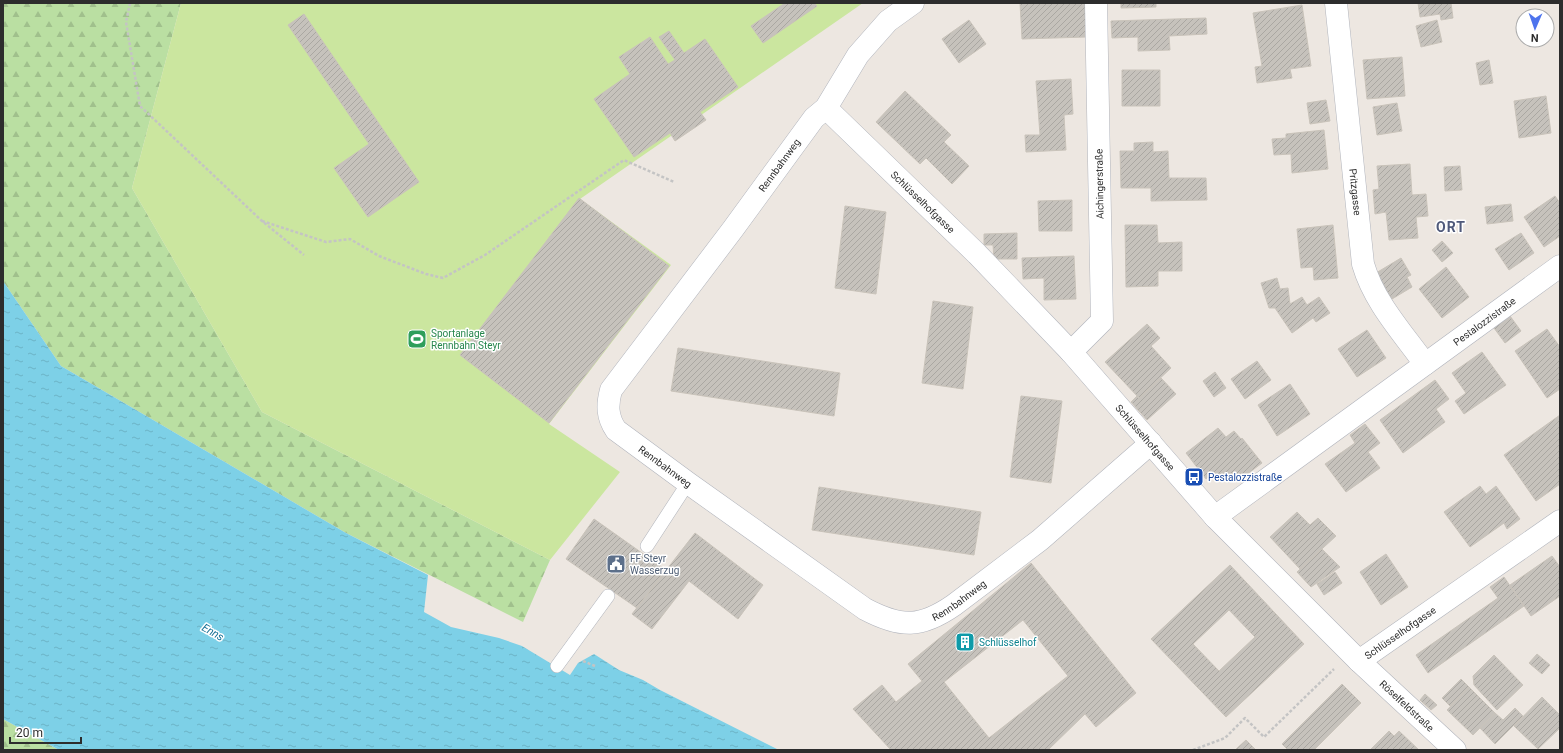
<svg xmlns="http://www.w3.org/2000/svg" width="1563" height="753" font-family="Roboto,sans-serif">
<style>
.forest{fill:url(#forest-firs)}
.pitch{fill:#cbe69f}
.water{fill:url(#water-ripples)}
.building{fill:url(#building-hatch);stroke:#c9c3ba;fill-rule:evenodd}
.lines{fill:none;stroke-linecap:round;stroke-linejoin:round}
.service-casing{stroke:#b1b4bc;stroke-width:14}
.minor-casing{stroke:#b1b4bc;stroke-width:23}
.path{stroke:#c4c4c4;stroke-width:2.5;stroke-dasharray:3 2;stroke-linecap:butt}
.service{stroke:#fff;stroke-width:13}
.minor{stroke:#fff;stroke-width:22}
.labels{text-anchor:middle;stroke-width:3;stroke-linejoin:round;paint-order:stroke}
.street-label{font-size:10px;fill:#2d2d2d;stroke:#fff}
.leisure-label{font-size:10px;fill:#27864d;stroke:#fff;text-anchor:start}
.transit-label{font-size:10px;fill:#164399;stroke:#fff;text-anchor:start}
.service-label{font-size:10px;fill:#4e5e75;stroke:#fff;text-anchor:start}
.culture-label{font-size:10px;fill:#0d838f;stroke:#fff;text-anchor:start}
.water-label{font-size:11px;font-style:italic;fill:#187297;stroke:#fff}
.district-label{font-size:14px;font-weight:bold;letter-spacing:1px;fill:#505a7b;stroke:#fff}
</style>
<defs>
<pattern id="forest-firs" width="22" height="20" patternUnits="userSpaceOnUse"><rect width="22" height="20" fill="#badfa2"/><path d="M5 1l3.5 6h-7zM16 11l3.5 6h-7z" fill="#a0c08c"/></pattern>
<pattern id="water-ripples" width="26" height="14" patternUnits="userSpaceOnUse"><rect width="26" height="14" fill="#7dd0e7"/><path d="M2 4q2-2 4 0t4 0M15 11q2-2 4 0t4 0" fill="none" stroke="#6cb3c6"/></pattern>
<pattern id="building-hatch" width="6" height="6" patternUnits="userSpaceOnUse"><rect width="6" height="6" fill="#c6c2bc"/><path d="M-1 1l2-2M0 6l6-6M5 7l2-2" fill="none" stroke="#aaa7a2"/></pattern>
</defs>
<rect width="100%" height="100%" fill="#ede7e1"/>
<path class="forest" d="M3 3H181L132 188 262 412 550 560 523 622 346 533 61 366 3 281Z
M3 719 59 750H3Z"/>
<path class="pitch" d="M181 3H863L580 199 671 265 549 424 620 472 550 560 262 412 132 188Z"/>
<path class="water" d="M3 281 61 366 346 533 428 575 424 612 451 627 499 638 522 646 570 675 578 663 594 654 619 670 643 680 660 690 779 750H59L3 719Z"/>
<path class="building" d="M785 3H814L817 6 763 43 751 26Z
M1020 3H1085L1086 37 1022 39Z
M1121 3H1156V7L1121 8Z
M1418 3H1451L1453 18 1441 20 1440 14 1420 17Z
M1302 5 1311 66 1290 69 1292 78 1257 83 1255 67 1262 66 1253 13Z
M304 14 419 182 368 217 334 168 369 144 288 25Z
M1206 18 1207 34 1169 36 1170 50 1138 51V37L1112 38 1111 21Z
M969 20 986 44 959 63 942 39Z
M1437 20 1442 42 1421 47 1416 26Z
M669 31 684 53 705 39 738 87 700 112 706 120 675 141 670 133 634 157 594 99 630 74 619 57 650 37 668 64 675 60 659 37Z
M1402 57 1405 96 1367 99 1363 60Z
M1489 60 1493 83 1480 85 1476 63Z
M1122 70H1160V106H1122Z
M1071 79 1073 114 1064 115 1066 150 1026 152 1025 135H1040L1036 81Z
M905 91 951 135 944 142 969 166 952 184 926 158 920 164 876 122Z
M1546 96 1551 133 1519 138 1514 101Z
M1326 100 1330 121 1310 124 1307 103Z
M1397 103 1402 131 1377 135 1373 107Z
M1324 130 1328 169 1292 173 1291 154 1274 155 1272 139 1286 138V134Z
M1153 142V152L1168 151 1169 178H1206L1207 200 1151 201V188H1121L1120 151H1134V143Z
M1410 164 1412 195 1426 194 1428 216 1416 217 1418 238 1389 240 1386 212 1375 214 1373 190 1379 189 1377 166Z
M1460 166 1462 190 1445 191 1444 167Z
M1555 196 1560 203V236L1544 247 1524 217Z
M579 198 669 266 549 423 460 355Z
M1072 200V231H1039L1038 201Z
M1511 204 1513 221 1487 224 1485 207Z
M845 206 886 212 876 294 835 288Z
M1125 225H1157L1158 243 1182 242V271H1158V286L1126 287Z
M1333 225 1338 278 1314 280 1313 267 1301 268 1297 229Z
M1017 233V259H994L993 245H984V234Z
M1521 233 1534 253 1509 270 1495 249Z
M1442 241 1453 253 1442 262 1432 250Z
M1074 256 1076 299 1044 300V278L1023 279 1022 258Z
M1401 258 1411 275 1407 277 1412 287 1392 299 1376 273Z
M1446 267 1469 297 1442 318 1419 289Z
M1277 278 1280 289 1288 288 1290 304 1302 297 1307 305 1319 297 1330 313 1316 322 1313 318 1292 333 1275 308H1269L1261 283Z
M933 301 973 307 963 389 922 383Z
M1510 316 1521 331 1505 343 1494 328Z
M1147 324 1160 338 1151 346 1171 368 1139 398 1105 362Z
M1547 329 1560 347V389L1547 398 1515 351Z
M1367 330 1386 358 1357 377 1338 349Z
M678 348 840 373 834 416 671 391Z
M1482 352 1506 385 1464 414 1455 401 1466 393 1452 373Z
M1257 361 1271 380 1245 399 1231 379Z
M1215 372 1226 388 1214 397 1203 381Z
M1161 378 1176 394 1147 420 1131 402 1137 396 1139 398Z
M1435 380 1449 399 1436 409 1445 422 1403 453 1380 420Z
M1290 384 1310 414 1277 436 1258 405Z
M1021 396 1062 401 1051 483 1010 477Z
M1560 415V484L1536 501 1504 455Z
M1365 424 1380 443 1368 452 1380 468 1346 492 1325 464 1355 443 1350 435Z
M1218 428 1226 437 1234 431 1241 439 1242 438 1262 463 1238 481 1232 473 1222 482 1214 472 1206 479 1186 453Z
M1480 486 1486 494 1496 486 1520 519 1507 529 1504 523 1470 547 1444 512Z
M819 487 981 512 974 555 812 530Z
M1297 512 1310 525 1318 518 1336 536 1300 569 1270 537Z
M594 519 666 570 637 608 566 559Z
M695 533 763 585 738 619 689 581 652 629 632 614Z
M1322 549 1340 567 1311 587 1297 572Z
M1386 554 1408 587 1381 605 1360 572Z
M1552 556 1560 567V596L1531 616 1510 585Z
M1031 563 1136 693 1096 727 1085 714 1048 750H891L853 709 882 685 896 702 922 681 908 664ZM1023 620 1068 676 989 738 944 682Z
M1230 565 1304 644 1226 717 1151 639ZM1229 610 1255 637 1219 671 1193 644Z
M1335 572 1342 583 1324 595 1317 584Z
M1504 577 1524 606 1428 673 1416 655 1498 598 1490 587Z
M1537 654 1550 665 1542 674 1529 663Z
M1494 655 1523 685 1497 710 1474 685 1473 676Z
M1461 679 1469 687 1450 706 1442 698Z
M1342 684 1361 703 1314 750H1288L1282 744Z
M1469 687 1495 713 1473 735 1447 710Z
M1425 694 1437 705 1431 710 1420 700Z
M1542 697 1560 715V728L1538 749 1514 726Z
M1515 708 1523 716 1495 744 1480 728 1495 713 1503 720Z
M1389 731 1394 736 1399 731 1419 750H1372L1371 749Z
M1246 740 1256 750H1235Z"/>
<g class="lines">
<g class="service-casing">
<path id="service" d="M647 546 688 483
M557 666 608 596"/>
</g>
<g class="minor-casing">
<g id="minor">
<path id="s1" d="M913 3 888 21 858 55 826 108 814 118 733 229 611 390C607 405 607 417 616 430L688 483 865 609C901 628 921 628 954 605L1040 540 1151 443"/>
<path id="s2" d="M1336 3 1363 264C1374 302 1402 332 1425 364"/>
<path id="s3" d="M826 108 977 254 1071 352 1215 517 1359 661 1455 750"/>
<path d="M1071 352 1102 321 1096 3"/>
<path id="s4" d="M1215 517 1560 266"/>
<path id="s5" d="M1359 661 1560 521"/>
</g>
</g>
<path class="path" d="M130 3 126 22 140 106 262 221 304 255
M262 221 326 242 350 239 379 256 426 274 443 278 485 255 624 160 674 182
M583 661 595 666
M1193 750 1225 738 1245 718 1264 737 1334 669"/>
<use href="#service" class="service"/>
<use href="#minor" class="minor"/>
</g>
<defs>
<g id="stadium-square" transform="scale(1)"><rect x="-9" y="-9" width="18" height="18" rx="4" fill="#2e9e5b" stroke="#fff"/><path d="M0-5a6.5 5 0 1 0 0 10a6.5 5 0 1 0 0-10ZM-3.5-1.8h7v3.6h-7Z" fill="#fff"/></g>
<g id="bus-square" transform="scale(1)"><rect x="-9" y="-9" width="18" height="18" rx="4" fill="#1a4fb4" stroke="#fff"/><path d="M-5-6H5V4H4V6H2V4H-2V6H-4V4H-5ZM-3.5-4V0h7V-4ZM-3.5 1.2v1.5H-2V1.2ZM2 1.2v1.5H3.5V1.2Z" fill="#fff"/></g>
<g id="civic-square" transform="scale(1)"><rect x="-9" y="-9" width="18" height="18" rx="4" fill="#5c6f8a" stroke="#fff"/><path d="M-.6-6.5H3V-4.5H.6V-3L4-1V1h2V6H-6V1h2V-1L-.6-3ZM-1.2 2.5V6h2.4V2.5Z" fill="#fff"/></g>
<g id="building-square" transform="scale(1)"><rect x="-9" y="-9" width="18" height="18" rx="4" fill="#0f9aa8" stroke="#fff"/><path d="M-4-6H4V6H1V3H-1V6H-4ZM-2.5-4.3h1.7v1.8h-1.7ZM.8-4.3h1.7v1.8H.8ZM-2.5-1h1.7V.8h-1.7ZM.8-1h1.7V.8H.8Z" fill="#fff"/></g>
</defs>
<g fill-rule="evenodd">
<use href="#stadium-square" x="417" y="339"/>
<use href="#bus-square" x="1194" y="477"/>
<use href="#civic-square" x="616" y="564"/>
<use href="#building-square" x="965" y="642"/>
</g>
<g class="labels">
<g class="street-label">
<text transform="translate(779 165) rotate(-54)" y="4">Rennbahnweg</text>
<text transform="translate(1099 184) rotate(-91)" y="4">Aichingerstraße</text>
<text dy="4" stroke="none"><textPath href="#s2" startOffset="190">Pritzgasse</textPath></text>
<text dy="4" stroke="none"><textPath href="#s3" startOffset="135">Schlüsselhofgasse</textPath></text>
<text dy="4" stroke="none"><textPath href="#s4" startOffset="333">Pestalozzistraße</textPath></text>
<text dy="4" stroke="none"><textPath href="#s3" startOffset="459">Schlüsselhofgasse</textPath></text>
<text dy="4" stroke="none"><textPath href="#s1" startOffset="596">Rennbahnweg</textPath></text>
<text dy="4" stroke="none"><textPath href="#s1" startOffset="944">Rennbahnweg</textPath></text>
<text dy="4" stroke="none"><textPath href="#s5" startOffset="50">Schlüsselhofgasse</textPath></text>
<text dy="4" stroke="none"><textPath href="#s3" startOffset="834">Röselfeldstraße</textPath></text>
</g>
<g class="leisure-label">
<text x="431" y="337">Sportanlage<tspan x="431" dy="12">Rennbahn Steyr</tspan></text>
</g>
<g class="transit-label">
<text x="1208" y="481">Pestalozzistraße</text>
</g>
<g class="service-label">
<text x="630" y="562">FF Steyr<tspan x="630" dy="12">Wasserzug</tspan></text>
</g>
<g class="culture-label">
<text x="979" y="646">Schlüsselhof</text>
</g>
<g class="water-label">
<text transform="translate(213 632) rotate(30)" y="4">Enns</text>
</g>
<g class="district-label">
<text x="1451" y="232">ORT</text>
</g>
</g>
<rect width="1563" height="753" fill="none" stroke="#2d2d2d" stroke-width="8"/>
<g transform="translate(1535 28) rotate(182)"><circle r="19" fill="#ffffff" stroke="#ababab"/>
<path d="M0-3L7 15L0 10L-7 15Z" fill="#4e74ed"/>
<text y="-6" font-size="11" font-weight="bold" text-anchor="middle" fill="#2d2d2d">N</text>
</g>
<path d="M10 737v6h71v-6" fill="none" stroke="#2d2d2d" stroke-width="2"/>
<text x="16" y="737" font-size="12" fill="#2d2d2d" stroke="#ffffff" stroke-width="3" paint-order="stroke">20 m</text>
</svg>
